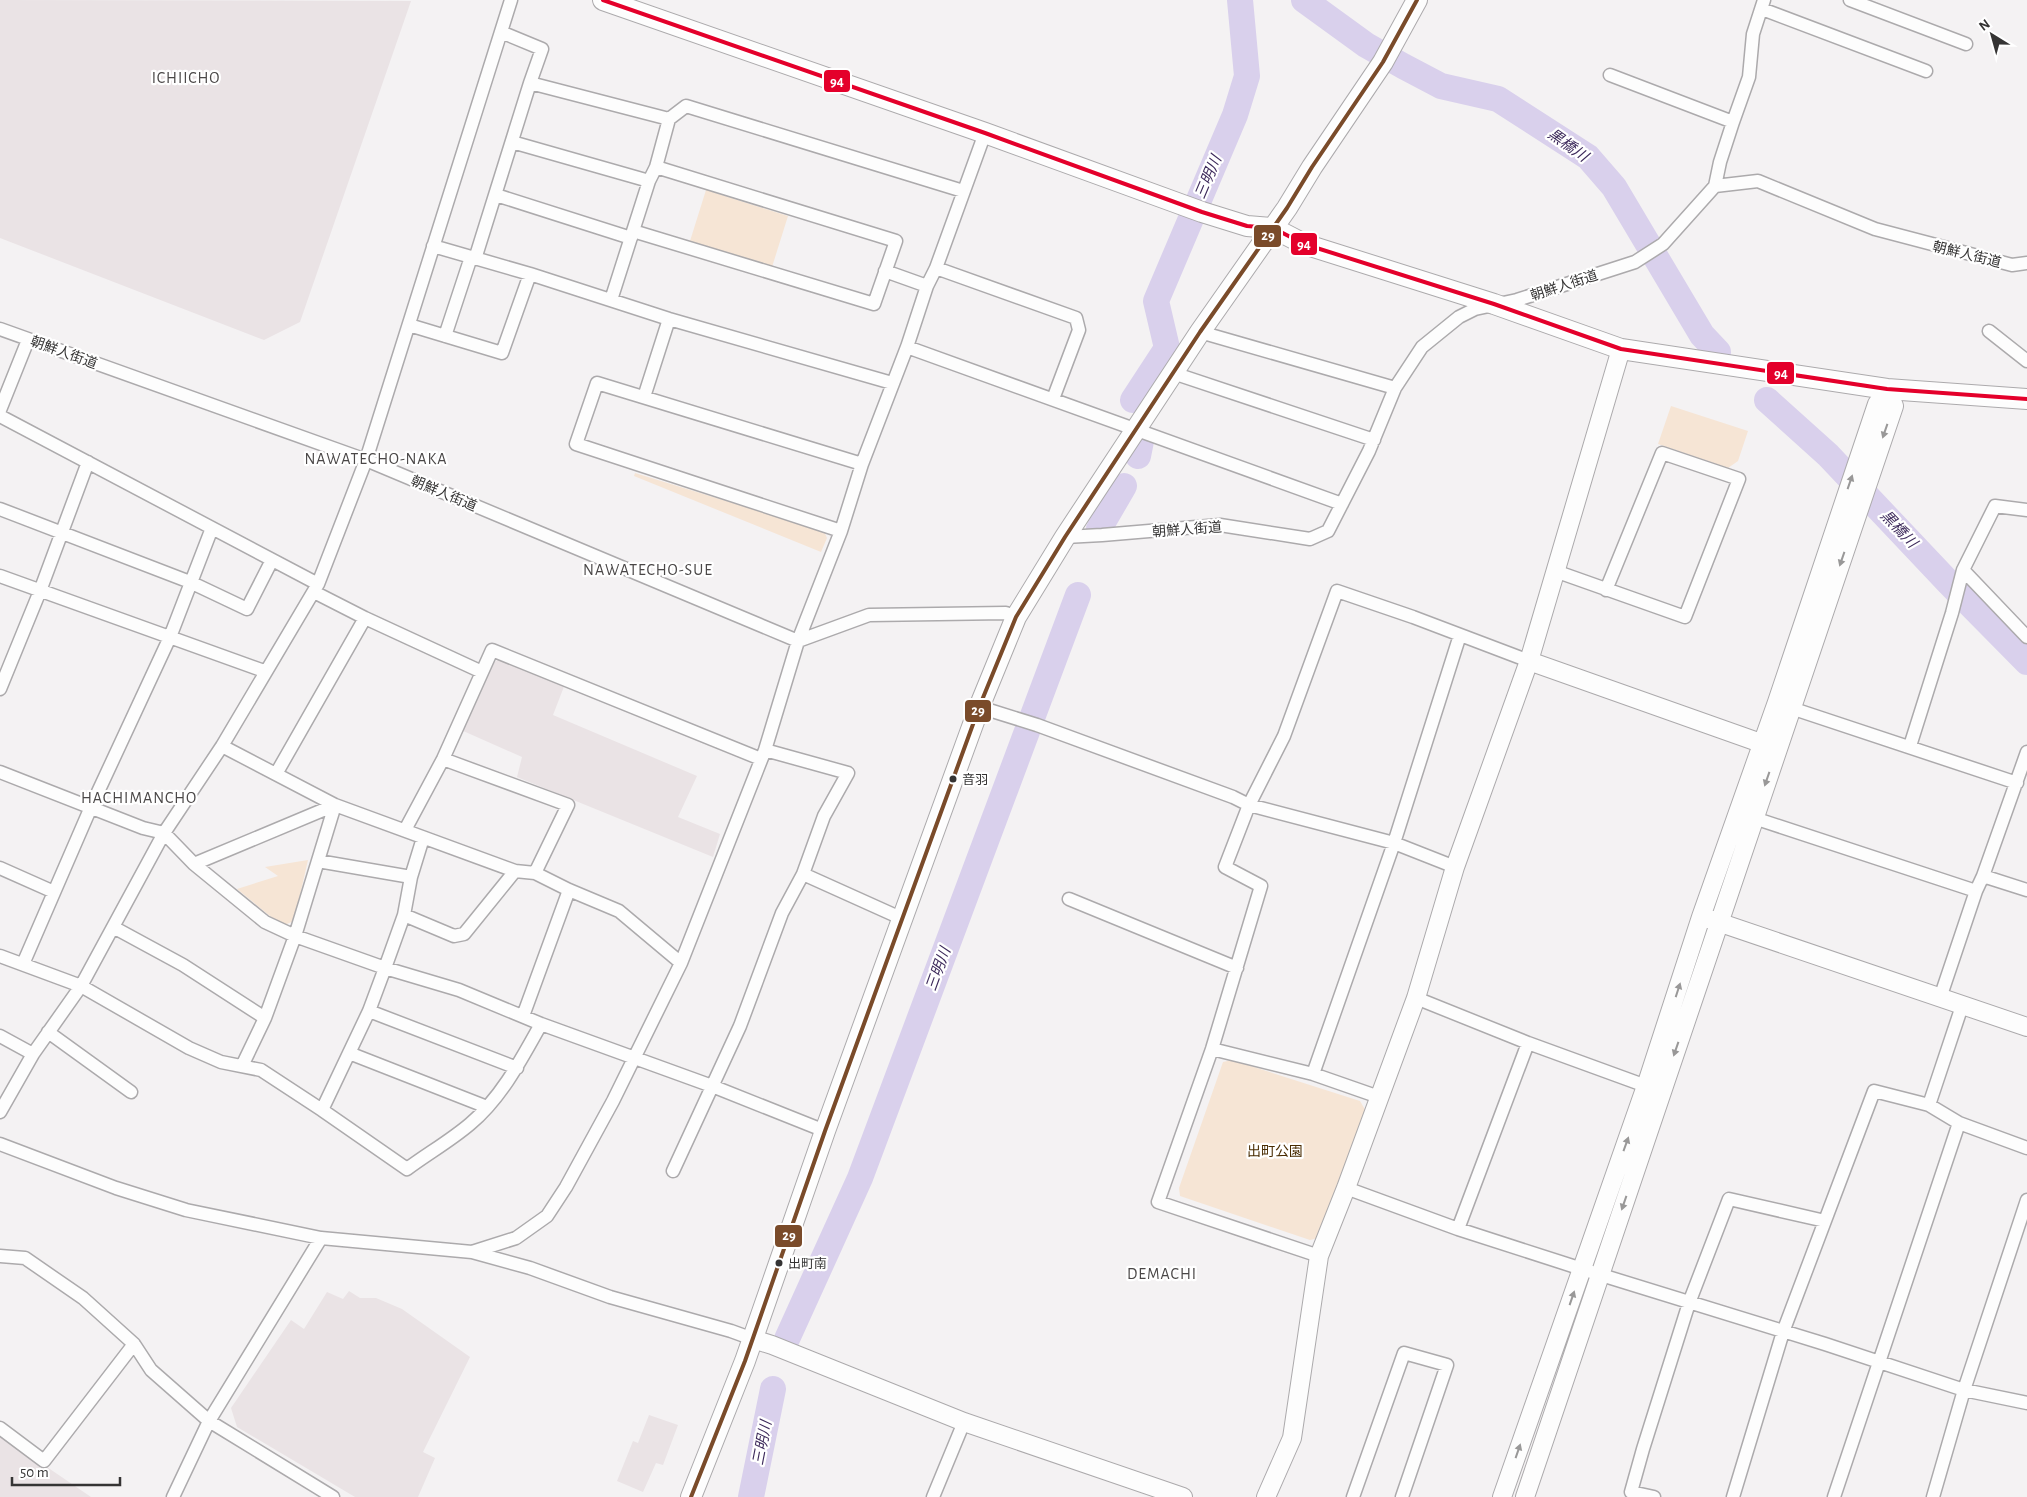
<svg xmlns="http://www.w3.org/2000/svg" width="2027" height="1497" font-family="'Alegreya Sans','Noto Sans JP',sans-serif">
<style>
.built{fill:#eae3e5}
.green{fill:#f6e5d5}
.lines{fill:none;stroke-linecap:round;stroke-linejoin:round}
.river{stroke:#d9d0ec;stroke-width:26}
.street-casing{stroke:#acaaac;stroke-width:15}
.secondary-casing{stroke:#acaaac;stroke-width:20}
.primary-casing{stroke:#acaaac;stroke-width:22}
.street{stroke:#fdfdfd;stroke-width:12}
.secondary{stroke:#fdfdfd;stroke-width:18}
.primary{stroke:#fdfdfd;stroke-width:20}
.bus-1-casing{stroke:#fff;stroke-width:8}
.bus-2-casing{stroke:#fff;stroke-width:8}
.bus-1{stroke:#7a4b2a;stroke-width:4}
.bus-2{stroke:#e4002b;stroke-width:4}
.oneway{fill:#999898}
.bus-dot{fill:#353434;stroke:#fff;stroke-width:2}
.labels{text-anchor:middle;stroke-width:4.5;stroke-linejoin:round;paint-order:stroke}
.bus-label{font-size:13px;fill:#353434;stroke:#fff;text-anchor:start}
.street-label{font-size:14px;fill:#353434;stroke:#fff}
.park-label{font-size:14px;fill:#482b00;stroke:#fff}
.water-label{font-size:15px;font-style:italic;fill:#3d2a5b;stroke:#fff}
.quarter-label{font-size:16px;letter-spacing:1px;fill:#4a4747;stroke:#fff}
.line-badge{stroke:#fff;stroke-width:2}
.badge-label{font-size:14px;text-anchor:middle;font-weight:bold;fill:#fff}
</style>
<rect width="100%" height="100%" fill="#f4f2f3"/>
<path class="built" d="M0 0 411 1 300 322 264 340 0 238Z
M501 659 565 684 553 715 697 776 678 817 720 834 713 857 517 777 522 757 461 730 491 663Z
M349 1291 360 1298H376L402 1309 470 1357 423 1452 435 1458 418 1497H355L237 1427 231 1408 291 1320 304 1329 327 1292 343 1299Z
M649 1415 678 1425 663 1465 656 1463 643 1492 617 1481 633 1441 638 1443Z
M0 1435 91 1497H0Z"/>
<path class="green" d="M706 190 788 216 772 267 690 241Z
M1671 406 1748 431 1738 461 1728 468 1658 444Z
M635 473 824 531 827 538 821 552 634 476Z
M308 860 294 921 282 926 237 889 278 876 265 867Z
M1232 1060 1360 1101 1367 1113 1322 1237 1310 1240 1180 1196 1179 1188 1223 1062Z"/>
<g class="lines">
<path class="river" d="M1304 0 1366 45 1403 66 1441 86 1498 99 1588 157 1614 187 1702 335 1718 352
M1133 400 1167 348 1156 301 1235 115 1247 76 1240 0
M1767 400 1828 455 1949 583 2027 662
M1138 456 1141 441
M1099 529 1124 486
M787 1339 860 1178 1078 595
M751 1497 773 1389"/>
<g class="street-casing">
<path id="street" d="M1850 0 1966 44
M1762 9 1926 71
M501 32 542 49 530 83 669 119
M1610 75 1733 122 1749 77 1753 34 1764 0
M512 142 649 181
M1715 186 1720 162 1733 122
M496 195 631 238
M633 231 874 304 896 241 656 167
M433 246 530 274 669 319 892 383
M475 259 530 83
M936 268 1076 318 1079 330 1053 399
M885 271 927 286
M611 300 649 181 656 167 669 119 686 106 963 191
M409 325 502 353 530 274
M0 329 366 460 798 641 841 531 862 464 907 347 927 286 936 268 985 133
M1989 331 2027 361
M1200 332 1395 388
M445 336 471 257
M907 347 1342 504
M1173 373 1374 440
M644 397 669 319
M0 410 28 340
M0 416 318 584
M0 509 190 582 247 609 272 560
M841 531 576 444 597 383 862 464
M1065 537 1102 535 1220 525 1310 539 1328 531 1369 451 1395 388 1422 347 1459 317 1475 309 1517 300 1635 262 1663 244 1715 186 1758 181 1875 229 2012 265 2027 263
M1963 570 2027 637
M1555 571 1685 617 1739 479 1662 453 1606 590
M0 576 264 671
M314 592 365 618 482 672
M0 689 40 591 88 462
M980 705 989 710 1037 725 1233 797 1249 805 1394 843 1455 867
M1791 708 2017 783
M222 746 335 805 515 871 535 873 569 890 619 911 681 963
M1910 746 1952 613 1963 570 1995 506 2027 510
M443 759 568 805 535 873
M0 772 143 828 164 833 194 864 265 922 295 936 385 968 459 990 541 1024 712 1086 825 1131
M276 774 365 618
M1754 818 1976 891
M405 830 443 759 492 650 761 759
M318 861 411 877
M194 864 335 805
M0 868 54 892
M803 874 903 919
M1983 876 2027 890
M1069 899 1237 968
M404 915 454 936 464 934 515 871
M113 927 183 965 265 1018
M0 956 81 986 189 1048 221 1062 261 1070 322 1110 407 1169C427 1154 450 1141 470 1124 501 1098 521 1060 541 1024
M23 964 91 807 170 637 212 528
M1416 998 1528 1043 1646 1086
M1940 998 1976 891 1983 876 2027 752
M369 1011 517 1068
M523 1016 569 890
M48 1032 131 1092
M0 1036 33 1054
M1212 1049 1313 1074 1379 1097
M349 1053 487 1107
M242 1066 265 1018 295 936 335 805
M1313 1074 1394 843 1460 635
M1929 1105 1962 1006
M322 1110 369 1011 385 968 404 915 411 877 423 838
M0 1112 33 1054 81 986 164 833 222 746 318 584 366 460 511 0
M0 1144 116 1188 186 1210 321 1238 472 1252 530 1268 610 1297 731 1331 753 1339
M673 1171 740 1026 782 913 803 874 824 816 848 773 765 750
M1346 1188 1458 1229 1582 1269 1825 1344 1964 1390 2027 1403
M1458 1229 1528 1043
M472 1252 516 1238 547 1216 566 1187 613 1101 681 963 765 750 798 641 869 615 1006 613 1016 617
M0 1256 25 1258 83 1298 134 1344 151 1370 209 1421 333 1497
M1319 1256 1158 1202 1212 1049 1261 886 1225 867 1249 805 1284 736 1337 591 1413 617 1529 661
M0 1428 44 1461 134 1344
M173 1497 209 1421 321 1238
M933 1497 964 1422
M1353 1497 1404 1353 1447 1365 1402 1497
M1654 1497 1631 1492 1643 1449 1689 1303 1729 1199 1825 1221
M1733 1497 1783 1332 1874 1091 1929 1105 1959 1123 2027 1148
M1834 1497 1959 1123
M1933 1497 1964 1390 2027 1200"/>
</g>
<g class="secondary-casing">
<path id="secondary" d="M1529 661 1772 747
M1709 919 2027 1027
M753 1339 772 1345 964 1422 1183 1497
M1266 1497 1292 1438 1319 1256 1346 1188 1416 998 1455 867 1529 661 1621 349
M1502 1497 1646 1086 1701 917 1777 702 1877 404 1887 389
M1525 1497 1894 406 1887 389"/>
</g>
<g class="primary-casing">
<path id="primary" d="M603 0 985 133 1202 212 1247 226 1273 228 1304 244 1494 304 1621 349 1887 389 2027 399
M691 1497 745 1361 825 1131 980 705 1016 617 1065 537 1200 332 1287 208 1312 167 1383 62 1417 0"/>
</g>
<use href="#street" class="street"/>
<use href="#secondary" class="secondary"/>
<use href="#primary" class="primary"/>
<g class="bus-1-casing">
<path id="bus-1" d="M691 1497 745 1361 825 1131 980 705 1016 617 1065 537 1200 332 1287 208 1312 167 1383 62 1417 0"/>
</g>
<g class="bus-2-casing">
<path id="bus-2" d="M603 0 985 133 1202 212 1247 226 1273 228 1304 244 1494 304 1621 349 1887 389 2027 399"/>
</g>
<use href="#bus-1" class="bus-1"/>
<use href="#bus-2" class="bus-2"/>
</g>
<defs><path id="oneway-solid" d="M-6-.8H1V-3.2L6.5 0L1 3.2V.8H-6Z" transform="scale(1.25)"/></defs>
<g class="oneway">
<use href="#oneway-solid" transform="translate(1885 431) rotate(109)"/>
<use href="#oneway-solid" transform="translate(1850 482) rotate(-71)"/>
<use href="#oneway-solid" transform="translate(1842 559) rotate(109)"/>
<use href="#oneway-solid" transform="translate(1767 779) rotate(109)"/>
<use href="#oneway-solid" transform="translate(1678 990) rotate(-72)"/>
<use href="#oneway-solid" transform="translate(1676 1049) rotate(109)"/>
<use href="#oneway-solid" transform="translate(1626 1144) rotate(-70)"/>
<use href="#oneway-solid" transform="translate(1624 1203) rotate(109)"/>
<use href="#oneway-solid" transform="translate(1572 1298) rotate(-71)"/>
<use href="#oneway-solid" transform="translate(1518 1451) rotate(-71)"/>
</g>
<g class="bus-dot">
<circle cx="953" cy="779" r="4.5"/>
<circle cx="779" cy="1263" r="4.5"/>
</g>
<g class="labels">
<g class="bus-label">
<text x="962" y="784">音羽</text>
<text x="788" y="1268">出町南</text>
</g>
<g class="street-label">
<text transform="translate(1967 254) rotate(14)" y="5">朝鮮人街道</text>
<text transform="translate(1564 285) rotate(-18)" y="5">朝鮮人街道</text>
<text transform="translate(64 352) rotate(20)" y="5">朝鮮人街道</text>
<text transform="translate(444 493) rotate(23)" y="5">朝鮮人街道</text>
<text transform="translate(1187 529) rotate(-4)" y="5">朝鮮人街道</text>
</g>
<g class="park-label">
<text x="1275" y="1156">出町公園</text>
</g>
<g class="water-label">
<text transform="translate(1568 145) rotate(35)" y="5">黒橋川</text>
<text transform="translate(1208 177) rotate(-67)" y="5">三明川</text>
<text transform="translate(1899 529) rotate(46)" y="5">黒橋川</text>
<text transform="translate(938 969) rotate(-70)" y="5">三明川</text>
<text transform="translate(762 1443) rotate(-79)" y="5">三明川</text>
</g>
<g class="quarter-label">
<text x="186" y="83">ICHIICHO</text>
<text x="376" y="464">NAWATECHO-NAKA</text>
<text x="648" y="575">NAWATECHO-SUE</text>
<text x="139" y="803">HACHIMANCHO</text>
<text x="1162" y="1279">DEMACHI</text>
</g>
</g>
<g class="line-badge">
<rect x="823" y="69" width="28" height="24" rx="5" fill="#e4002b"/>
<rect x="1253" y="224" width="29" height="24" rx="5" fill="#7a4b2a"/>
<rect x="1290" y="232" width="28" height="24" rx="5" fill="#e4002b"/>
<rect x="1766" y="361" width="29" height="24" rx="5" fill="#e4002b"/>
<rect x="964" y="699" width="28" height="24" rx="5" fill="#7a4b2a"/>
<rect x="774" y="1224" width="29" height="24" rx="5" fill="#7a4b2a"/>
</g>
<g class="badge-label">
<text x="837" y="86">94</text>
<text x="1268" y="240">29</text>
<text x="1304" y="249">94</text>
<text x="1781" y="378">94</text>
<text x="978" y="715">29</text>
<text x="789" y="1240">29</text>
</g>
<g transform="translate(1992 35) rotate(323)" stroke="#ffffff" stroke-width="4" paint-order="stroke">
<path d="M0-4L9 19L0 12L-9 19Z" fill="#353434"/>
<text y="-8" font-size="14" font-weight="bold" text-anchor="middle" fill="#353434">N</text>
</g>
<path d="M12 1477v8h108v-8" fill="none" stroke="#353434" stroke-width="2.5"/>
<text x="20" y="1477" font-size="15" fill="#353434" stroke="#ffffff" stroke-width="4" paint-order="stroke">50 m</text>
</svg>
